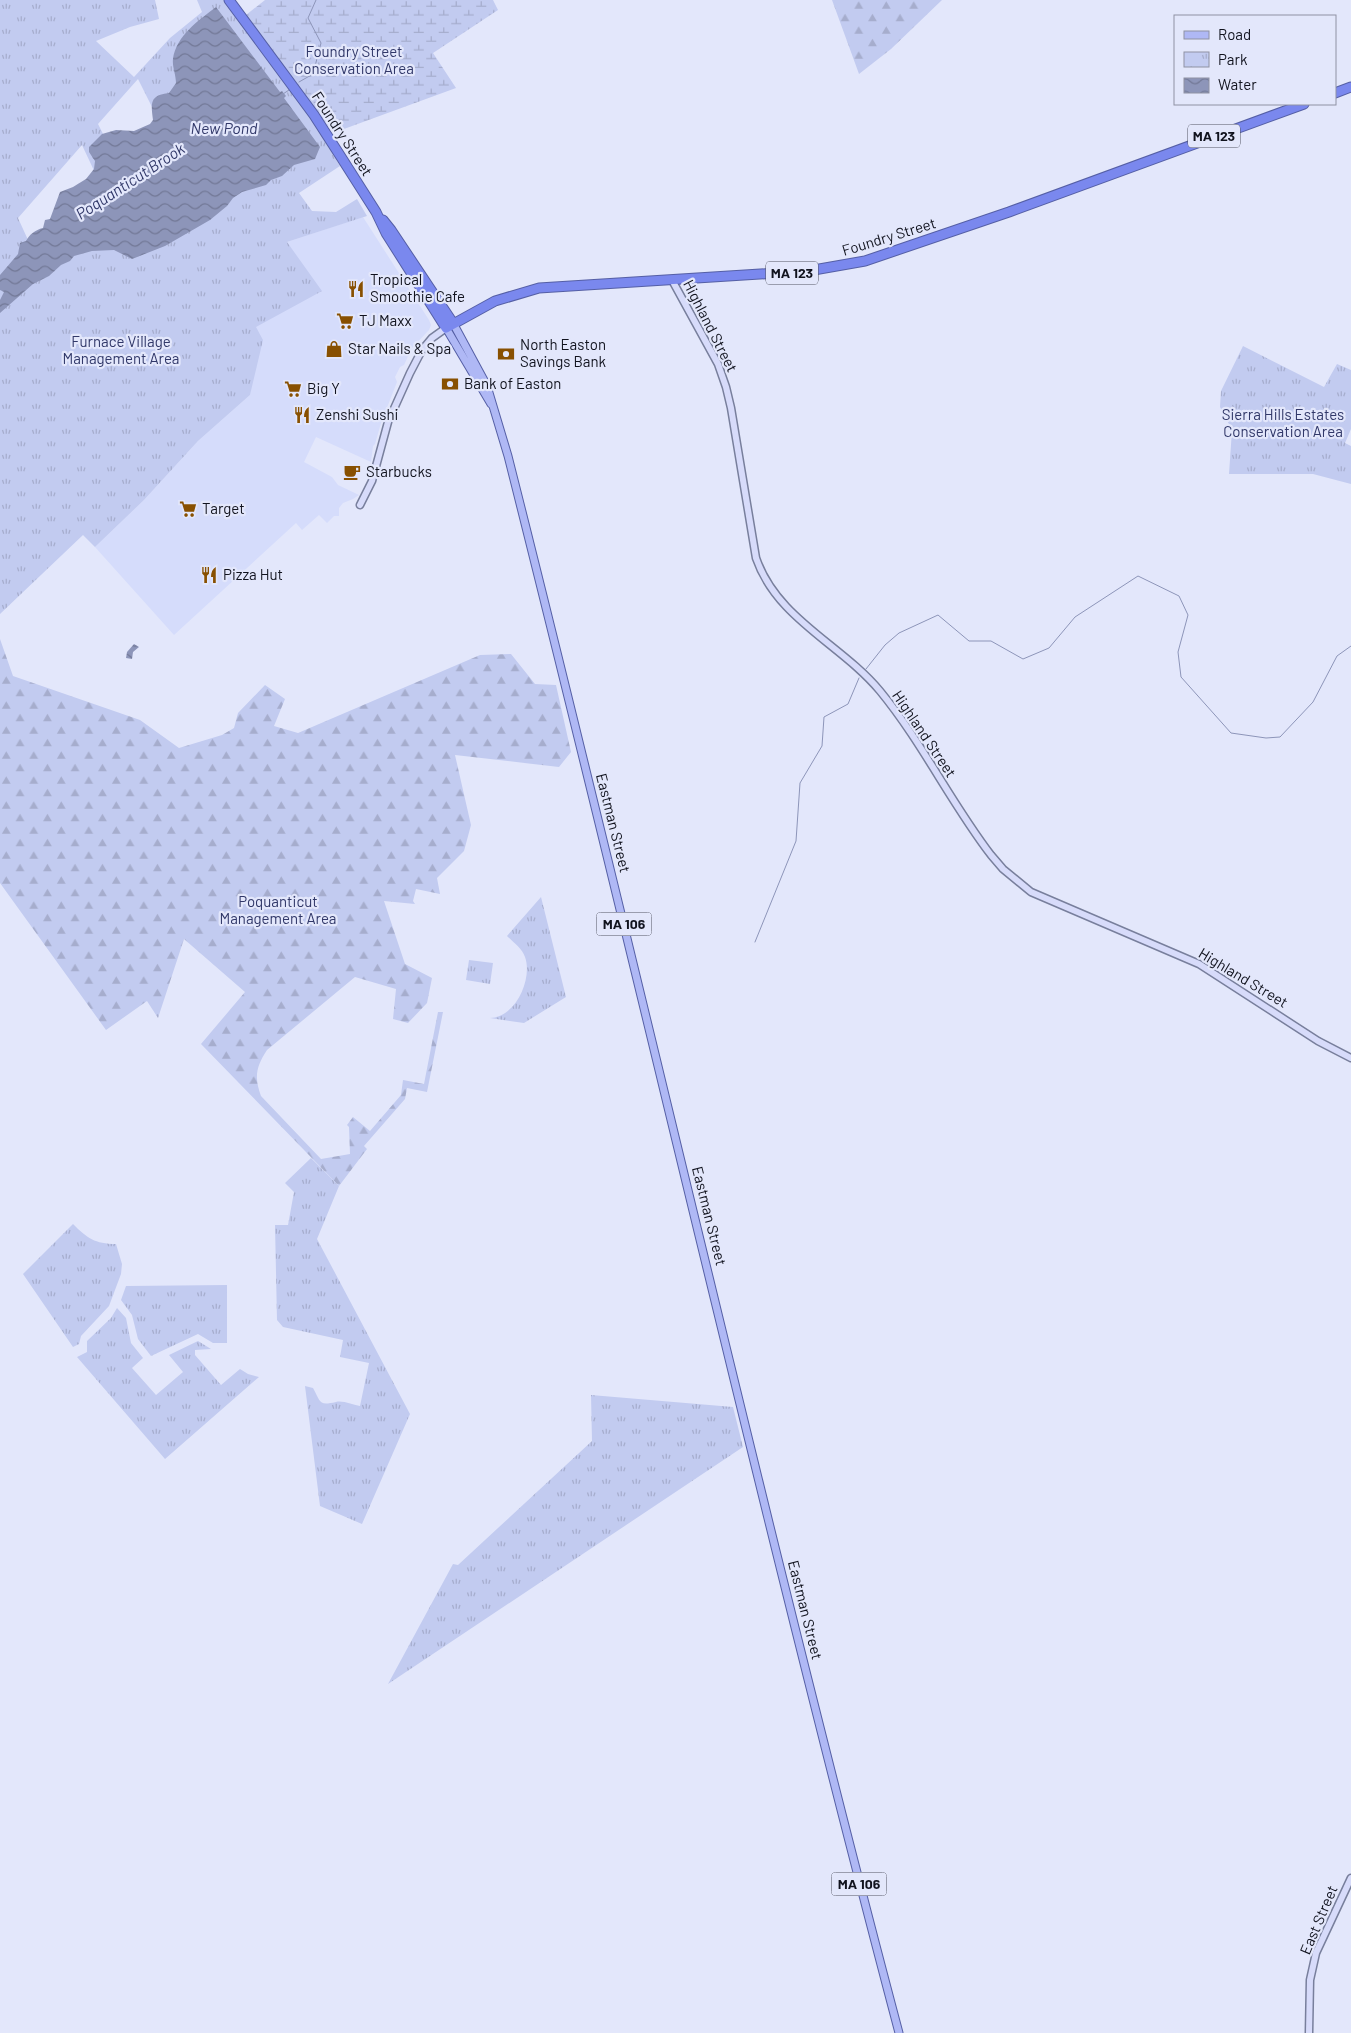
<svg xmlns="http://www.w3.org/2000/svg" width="1351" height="2033" font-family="Barlow,sans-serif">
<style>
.built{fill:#d5dcfb}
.forest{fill:url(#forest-firs)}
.wetland{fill:url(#wetland-marsh)}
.park{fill:url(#park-tufts);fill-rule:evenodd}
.water{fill:url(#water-waves)}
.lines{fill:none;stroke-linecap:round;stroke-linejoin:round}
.stream{stroke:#8d95b9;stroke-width:1}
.secondary-casing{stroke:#787f9c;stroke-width:9}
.primary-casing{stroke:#555fa5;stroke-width:9}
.highway-casing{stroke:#555fa5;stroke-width:11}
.secondary{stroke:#d7dbfa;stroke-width:6}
.primary{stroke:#afb8f5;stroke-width:7}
.highway{stroke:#7a88ee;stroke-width:9}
.labels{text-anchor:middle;stroke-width:4.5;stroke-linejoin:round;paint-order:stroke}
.shield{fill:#e3e7fb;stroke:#505360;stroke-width:1}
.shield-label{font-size:14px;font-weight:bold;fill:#11131e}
.park-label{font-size:15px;fill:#313869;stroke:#e3e7fb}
.street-label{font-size:15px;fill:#11131e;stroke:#e3e7fb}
.poi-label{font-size:15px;fill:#11131e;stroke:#e3e7fb;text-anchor:start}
.water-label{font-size:16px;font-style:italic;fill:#313869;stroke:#e3e7fb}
</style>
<defs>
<pattern id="forest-firs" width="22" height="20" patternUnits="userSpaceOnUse" patternTransform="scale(1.25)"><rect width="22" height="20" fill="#c2cbf0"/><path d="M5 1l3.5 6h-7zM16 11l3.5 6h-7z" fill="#a6adcd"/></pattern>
<pattern id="wetland-marsh" width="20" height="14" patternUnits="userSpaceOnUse" patternTransform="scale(1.25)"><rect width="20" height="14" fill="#c2cbf0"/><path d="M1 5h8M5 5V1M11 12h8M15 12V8" fill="none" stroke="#a6adcd"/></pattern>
<pattern id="park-tufts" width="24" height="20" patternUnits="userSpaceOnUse" patternTransform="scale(1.25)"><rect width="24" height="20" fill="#c2cbf0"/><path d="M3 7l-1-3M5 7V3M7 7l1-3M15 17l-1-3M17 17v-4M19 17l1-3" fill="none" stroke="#a6adcd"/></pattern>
<pattern id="water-waves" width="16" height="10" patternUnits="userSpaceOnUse" patternTransform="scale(1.25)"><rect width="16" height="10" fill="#8d95b9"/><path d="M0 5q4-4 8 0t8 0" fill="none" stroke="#727896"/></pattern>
</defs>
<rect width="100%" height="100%" fill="#e3e7fb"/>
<path class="built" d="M363 217 429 320 431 325 429 330 412 348 404 365 400 367 395 377 397 382 381 423 375 444 373 446 371 462 316 437 304 462 332 477 338 485 359 495 353 499 343 503 339 508V516H334L327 523 319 515 302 530 296 523 174 635 95 547 144 500 198 441 250 395 255 327 287 242Z"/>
<path class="forest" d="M832 0H942L891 49 859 74Z
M0 639 13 676 140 720 179 748 222 735 234 728 238 713 265 685 285 699 274 726 298 733 480 655 511 654 535 684 556 685 571 752 559 767 455 755 471 825 464 851 437 878 440 894 416 889 413 901 415 904 384 901 405 964 432 978 427 1003 408 1023 393 1019 396 989 355 977 267 1050C256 1067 254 1077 261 1096L321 1159 350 1154 349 1127 347 1125 353 1117 370 1131 401 1095 403 1080 424 1084 438 1012H443L427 1092 407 1088 405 1099 364 1146 367 1149 339 1186 201 1044 245 992 184 939 158 1018 147 1001 106 1030 0 883Z"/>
<path class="wetland" d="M265 0H493L498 10 433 53 456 88 333 133 246 15Z"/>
<path class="park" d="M0 0H155L159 19 130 27 96 41 134 77 170 38 202 12 197 0H224L324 137 323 138 340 166 299 193 312 211 336 212 357 199 367 216 287 242 322 291 256 327 263 340 250 395 198 441 144 500 95 547 83 535 0 614ZM138 79 177 157 132 191 98 124ZM82 145 113 211 39 264 18 218Z
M1243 346 1324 387 1337 364 1351 370V429L1345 443 1351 446V484L1313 474H1229L1232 430 1220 407 1221 391Z
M541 897 566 997 524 1023 490 1018C515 1018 533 979 525 957 522 948 514 943 507 936Z
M469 960 493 963 490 984 466 980Z
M311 1158 339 1186 317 1239 410 1414 362 1524 320 1506 305 1386 313 1388C321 1402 318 1406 336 1402 342 1400 354 1405 360 1406L369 1363 340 1357 343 1340 283 1327 277 1320 275 1225H288L294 1192 285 1183Z
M73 1224C87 1238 95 1244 116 1244L122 1264 121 1274 109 1306 81 1336 79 1344 73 1347 23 1274Z
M227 1285V1343H213L198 1334 151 1356 138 1339 132 1315 121 1300 126 1286Z
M117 1308 126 1318 131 1343 143 1358 132 1368 156 1395 183 1372 169 1355 198 1341 211 1349 195 1350V1355L221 1385 240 1369 248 1374 259 1377 165 1459 77 1357 87 1352V1341L111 1318Z
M591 1395 733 1407 743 1447 388 1684 453 1564 458 1565 592 1441Z"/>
<path class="water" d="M216 7 280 92 282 91 286 96 284 98 320 147 315 159 294 165 282 176 271 180 266 185 242 192 233 198 227 206 210 220 165 246 132 259 114 250 92 251 74 256 70 261 61 265 49 276 33 284 0 313V300L4 292 0 290V275L18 254 20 243 26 241C30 234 35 230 43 228L45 220 50 219 60 192 73 187 86 179 94 169 95 161 89 152V147L102 134 116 130 134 131 150 124 153 120C151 104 149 95 169 93L176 83C176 75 172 66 173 59 176 36 199 20 216 7Z
M134 644 139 647 133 652 132 659 126 658 127 652Z"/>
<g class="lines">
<path class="stream" d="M299 82 313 74 321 43 308 18 316 0
M283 94 289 90
M866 669 885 645 899 633 938 615 969 641H991L1023 659 1049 648 1075 617 1138 576 1179 596 1188 615 1178 652 1181 677 1231 733 1266 738 1280 737 1313 702 1337 656 1351 646
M755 942 796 841 800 783 822 746 824 717 848 704 859 678"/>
<g class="secondary-casing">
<path id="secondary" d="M672 280 718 364 726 387 731 408 756 558C777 619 841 644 880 691 922 742 951 803 991 855L1003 869 1031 892 1199 964 1318 1041 1351 1058
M360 505 372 481 388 422 410 373 422 350 432 338 446 328
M1309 2033 1310 1980 1316 1953 1351 1878"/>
</g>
<g class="primary-casing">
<path id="primary" d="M453 323 487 386 508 456C641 981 760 1509 899 2033
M446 328 491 404"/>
</g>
<g class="highway-casing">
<path id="highway" d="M229 0 314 115 341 157 376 212 386 233 446 328 495 301 539 288 808 271 865 261 1009 212 1304 104
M1335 93 1351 87
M383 220 391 230 453 323"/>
</g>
<use href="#secondary" class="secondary"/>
<use href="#primary" class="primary"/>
<use href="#highway" class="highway"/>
</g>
<defs>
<g id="restaurant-bare" transform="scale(1.35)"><path d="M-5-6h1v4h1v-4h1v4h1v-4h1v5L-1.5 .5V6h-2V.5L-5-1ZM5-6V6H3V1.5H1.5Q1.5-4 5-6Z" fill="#885001" stroke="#e3e7fb" stroke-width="2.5" paint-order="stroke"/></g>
<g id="supermarket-bare" transform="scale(1.35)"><path d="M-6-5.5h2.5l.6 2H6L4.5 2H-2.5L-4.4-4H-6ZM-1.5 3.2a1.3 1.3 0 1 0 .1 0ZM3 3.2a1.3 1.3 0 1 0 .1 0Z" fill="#885001" stroke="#e3e7fb" stroke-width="2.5" paint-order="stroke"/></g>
<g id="shop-bare" transform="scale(1.35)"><path d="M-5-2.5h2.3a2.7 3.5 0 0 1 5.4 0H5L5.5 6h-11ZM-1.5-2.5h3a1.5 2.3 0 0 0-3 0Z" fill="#885001" stroke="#e3e7fb" stroke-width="2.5" paint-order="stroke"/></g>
<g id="bank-bare" transform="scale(1.35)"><path d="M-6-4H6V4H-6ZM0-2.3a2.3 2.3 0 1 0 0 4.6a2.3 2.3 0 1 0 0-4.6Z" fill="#885001" stroke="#e3e7fb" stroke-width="2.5" paint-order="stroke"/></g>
<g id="cafe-bare" transform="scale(1.35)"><path d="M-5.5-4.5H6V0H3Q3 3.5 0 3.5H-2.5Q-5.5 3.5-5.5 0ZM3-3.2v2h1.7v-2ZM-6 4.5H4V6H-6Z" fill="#885001" stroke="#e3e7fb" stroke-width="2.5" paint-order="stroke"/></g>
</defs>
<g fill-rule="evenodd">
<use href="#restaurant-bare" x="356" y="289"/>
<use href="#supermarket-bare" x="345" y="321"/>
<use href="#shop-bare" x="334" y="349"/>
<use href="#bank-bare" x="506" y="354"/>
<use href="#bank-bare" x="450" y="384"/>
<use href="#supermarket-bare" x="293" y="389"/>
<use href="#restaurant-bare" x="302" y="415"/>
<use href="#cafe-bare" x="352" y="472"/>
<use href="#supermarket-bare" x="188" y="509"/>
<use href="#restaurant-bare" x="209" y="575"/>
</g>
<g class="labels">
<g class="shield">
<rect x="1188" y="124.5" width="52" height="23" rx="4"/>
<rect x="766" y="261.5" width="52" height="23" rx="4"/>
<rect x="596.5" y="912.5" width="55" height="23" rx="4"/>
<rect x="831.5" y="1872.5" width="55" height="23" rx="4"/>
</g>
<g class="shield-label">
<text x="1214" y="141">MA 123</text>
<text x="792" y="278">MA 123</text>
<text x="624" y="929">MA 106</text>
<text x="859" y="1889">MA 106</text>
</g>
<g class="park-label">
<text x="354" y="57">Foundry Street<tspan x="354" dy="17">Conservation Area</tspan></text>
<text x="121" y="347">Furnace Village<tspan x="121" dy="17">Management Area</tspan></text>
<text x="1283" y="420">Sierra Hills Estates<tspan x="1283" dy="17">Conservation Area</tspan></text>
<text x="278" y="907">Poquanticut<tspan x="278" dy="17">Management Area</tspan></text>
</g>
<g class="street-label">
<text transform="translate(342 134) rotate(57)" y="5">Foundry Street</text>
<text transform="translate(889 237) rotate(-17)" y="5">Foundry Street</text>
<text transform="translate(710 326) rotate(63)" y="5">Highland Street</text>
<text transform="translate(924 734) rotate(56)" y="5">Highland Street</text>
<text transform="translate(613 823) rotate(76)" y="5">Eastman Street</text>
<text transform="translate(1243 978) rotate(31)" y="5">Highland Street</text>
<text transform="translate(709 1216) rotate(76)" y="5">Eastman Street</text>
<text transform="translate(805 1610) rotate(76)" y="5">Eastman Street</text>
<text transform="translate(1319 1920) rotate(-67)" y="5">East Street</text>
</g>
<g class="poi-label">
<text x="370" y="285">Tropical<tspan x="370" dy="17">Smoothie Cafe</tspan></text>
<text x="359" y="326">TJ Maxx</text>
<text x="520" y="350">North Easton<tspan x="520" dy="17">Savings Bank</tspan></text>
<text x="348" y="354">Star Nails &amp; Spa</text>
<text x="464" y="389">Bank of Easton</text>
<text x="307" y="394">Big Y</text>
<text x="316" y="420">Zenshi Sushi</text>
<text x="366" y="477">Starbucks</text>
<text x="202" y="514">Target</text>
<text x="223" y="580">Pizza Hut</text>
</g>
<g class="water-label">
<text x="224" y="134">New Pond</text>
<text transform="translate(130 181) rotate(-33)" y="6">Poquanticut Brook</text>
</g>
</g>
<rect x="1174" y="15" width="162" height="90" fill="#e3e7fb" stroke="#8f92a3"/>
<rect x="1184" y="31" width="25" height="8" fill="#afb8f5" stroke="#8f92a3"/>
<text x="1218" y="40" font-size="15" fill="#11131e">Road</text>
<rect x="1184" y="52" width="25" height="15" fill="url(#park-tufts)" stroke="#8f92a3"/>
<text x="1218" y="65" font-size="15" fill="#11131e">Park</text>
<rect x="1184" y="78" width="25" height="15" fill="url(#water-waves)" stroke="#8f92a3"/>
<text x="1218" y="90" font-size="15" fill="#11131e">Water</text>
</svg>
